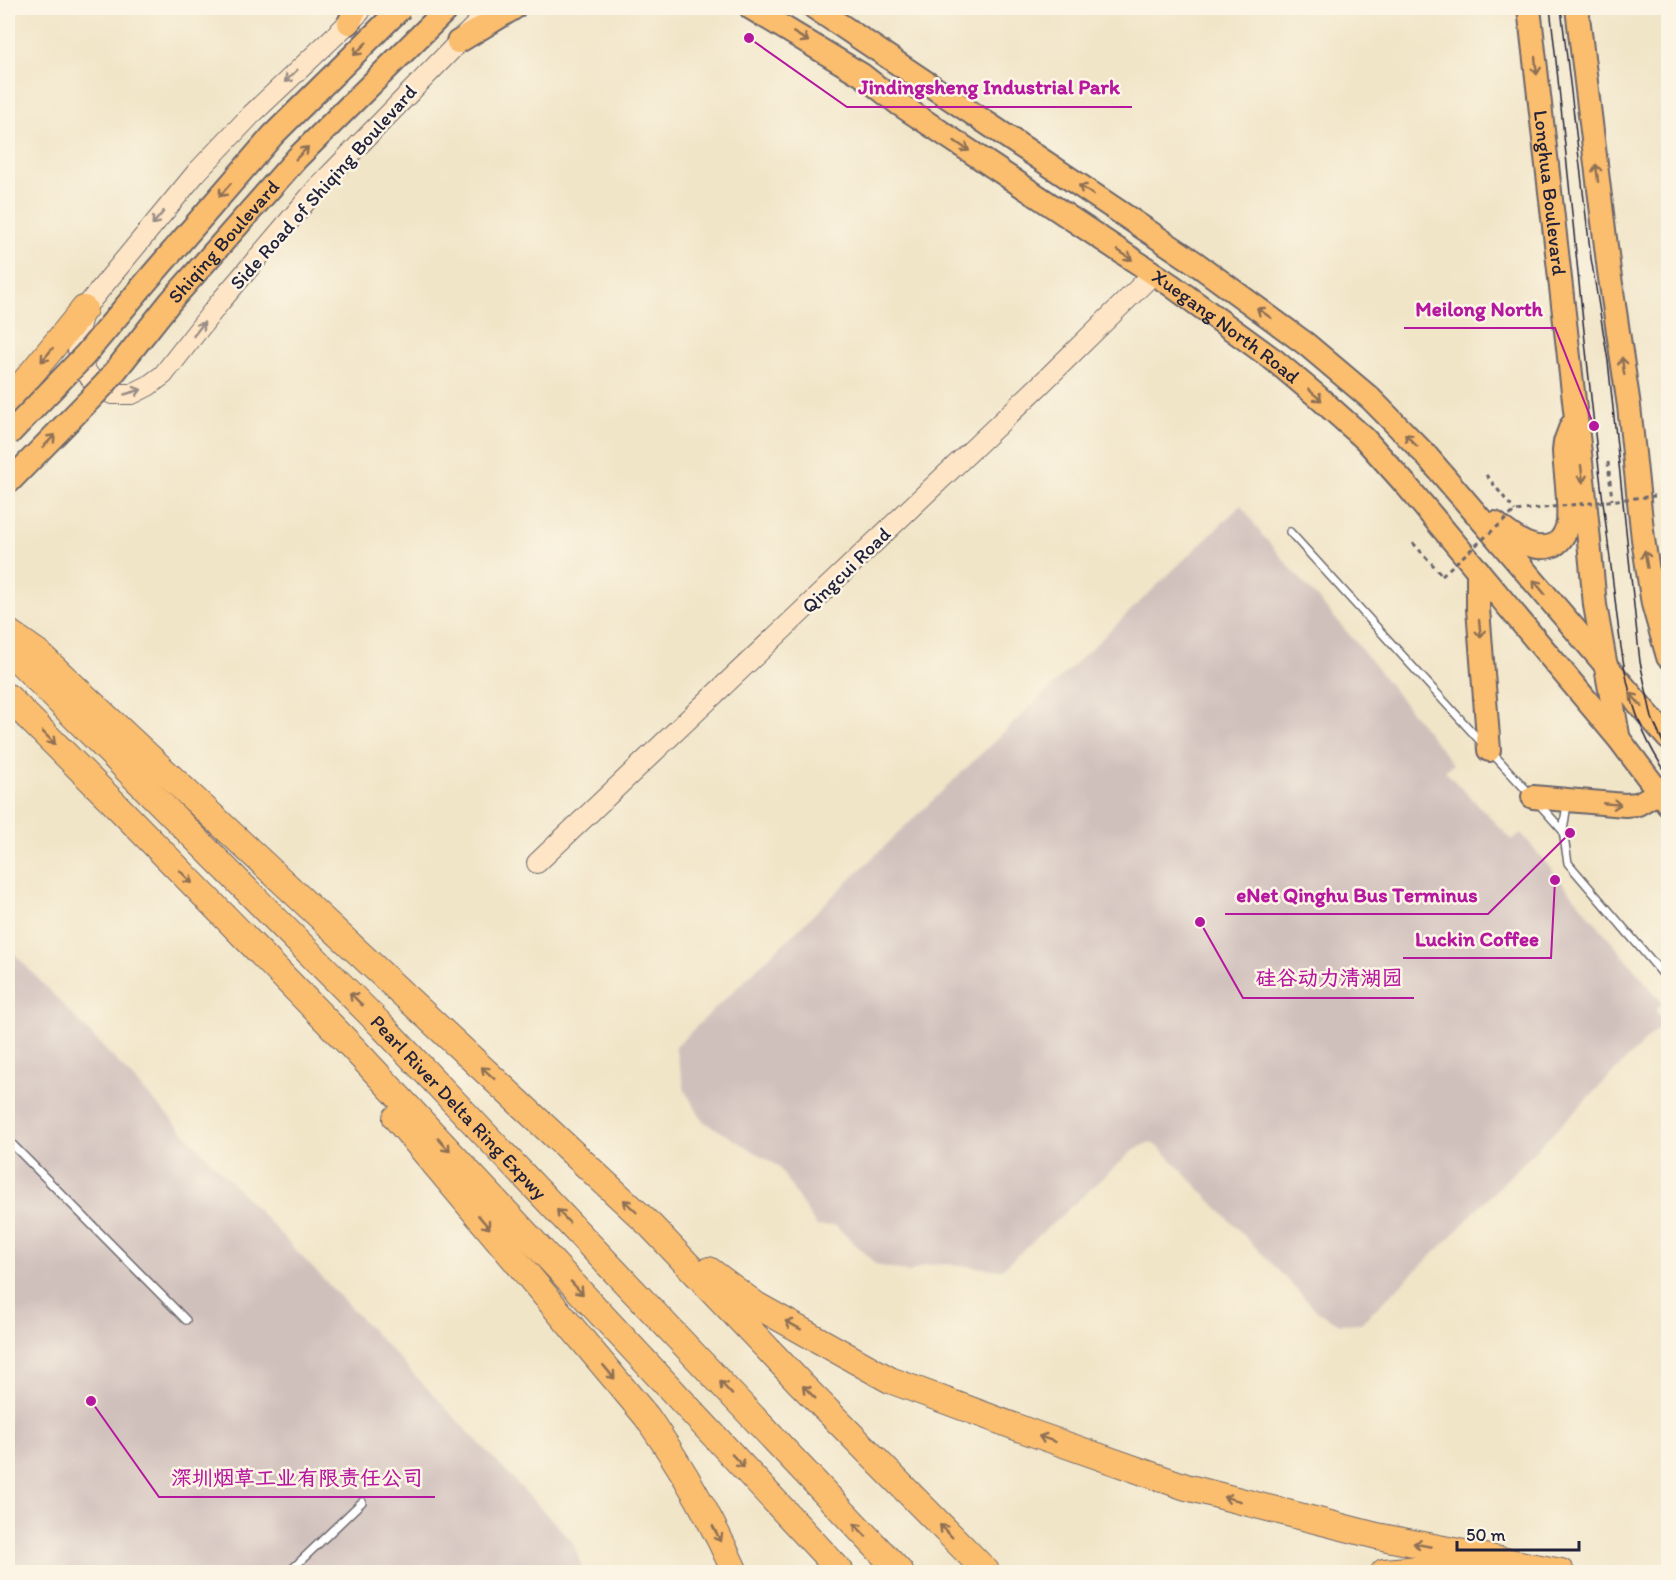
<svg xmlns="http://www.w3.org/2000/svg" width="1676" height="1580" font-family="Itim,'LXGW WenKai TC',sans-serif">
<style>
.industrial{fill:#d0c0bc}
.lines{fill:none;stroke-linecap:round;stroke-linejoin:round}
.lane-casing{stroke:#6a666c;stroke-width:10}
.secondary-casing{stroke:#6a666c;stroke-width:22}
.primary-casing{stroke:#6a666c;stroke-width:26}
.highway-casing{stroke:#6a666c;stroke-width:28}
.path{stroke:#6a666c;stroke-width:3;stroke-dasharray:4.5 4.5;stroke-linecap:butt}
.lane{stroke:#fff;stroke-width:7}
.secondary{stroke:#fde5c5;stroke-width:20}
.primary{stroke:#fbbd6e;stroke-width:22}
.highway{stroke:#fbbd6e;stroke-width:26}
.tram{stroke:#22223b;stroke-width:1.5}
.primary-bridge-casing{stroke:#6a666c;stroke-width:26;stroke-linecap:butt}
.path-bridge{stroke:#6a666c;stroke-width:3;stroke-dasharray:4.5 4.5;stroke-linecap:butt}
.primary-bridge{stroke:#fbbd6e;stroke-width:22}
.oneway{stroke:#8e7054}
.oneway2{stroke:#9a8d87}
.labels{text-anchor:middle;stroke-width:5;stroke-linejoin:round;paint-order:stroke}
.street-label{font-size:20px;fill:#22223b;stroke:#fcf5e5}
.leader{fill:none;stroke:#b5179e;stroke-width:2}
.callout-dot{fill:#b5179e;stroke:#fcf5e5;stroke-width:2}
.callout-label{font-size:21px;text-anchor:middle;font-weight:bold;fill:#b5179e;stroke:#fcf5e5;stroke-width:5;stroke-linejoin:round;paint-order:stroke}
</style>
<rect width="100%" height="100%" fill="#fcf5e5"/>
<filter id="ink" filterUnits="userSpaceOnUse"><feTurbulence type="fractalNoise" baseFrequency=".0167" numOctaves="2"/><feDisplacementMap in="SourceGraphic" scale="12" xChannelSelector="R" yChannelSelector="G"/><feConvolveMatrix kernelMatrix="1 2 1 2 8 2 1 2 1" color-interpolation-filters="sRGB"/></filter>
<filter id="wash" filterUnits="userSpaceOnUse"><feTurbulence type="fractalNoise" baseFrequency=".008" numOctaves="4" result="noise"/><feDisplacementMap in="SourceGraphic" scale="24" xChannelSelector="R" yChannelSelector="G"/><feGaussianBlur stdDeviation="1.35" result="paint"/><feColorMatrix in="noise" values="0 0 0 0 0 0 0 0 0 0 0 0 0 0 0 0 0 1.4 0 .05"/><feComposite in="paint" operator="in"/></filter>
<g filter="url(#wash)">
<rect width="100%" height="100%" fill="#f1e5c8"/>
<path class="industrial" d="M1241 505 1263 536 1353 639 1453 764 1445 771 1512 840 1521 833 1663 1003 1655 1010 1665 1021 1475 1211 1452 1236 1361 1323 1340 1324 1318 1312 1160 1148 1150 1142 1134 1150 1001 1270 949 1264 926 1265 909 1272 877 1265 835 1225 817 1227 778 1166 703 1121 685 1091 675 1047Z
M8 947 572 1541 584 1572H8Z"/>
</g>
<g filter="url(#ink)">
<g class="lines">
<g class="lane-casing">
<path id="lane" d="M1290 532 1482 743
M1492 753 1531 795
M1539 804 1563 831
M1567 804 1563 831 1568 863 1668 980
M8 1140 186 1320
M289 1572 362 1502"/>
</g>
<g class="secondary-casing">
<path id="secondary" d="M360 12 251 115 196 173 84 309 79 328 77 345 81 364 92 380 112 394H132L148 386 163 375 220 302 319 186 492 8
M537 863 1038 387 1153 274"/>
</g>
<g class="primary-casing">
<g id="primary">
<path id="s1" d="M751 8 862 75 899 104 1171 285 1274 360 1317 396 1365 439 1407 486 1619 739 1668 804"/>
<path d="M815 8 1194 262 1306 344 1370 398 1425 454 1668 738"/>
<path id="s2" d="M1529 8 1584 488 1595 605 1618 735"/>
<path d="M1577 8 1609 271 1629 406 1643 539 1653 604 1668 657"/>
<path d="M349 23 356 8"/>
<path d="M458 42 514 8"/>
<path d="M1495 523C1511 535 1532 554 1554 545 1562 541 1567 530 1568 522 1570 499 1565 474 1564 451L1565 442 1571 426"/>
<path d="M1478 570V609L1489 750"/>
<path d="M1533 797 1625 805 1638 804 1659 792"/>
</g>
</g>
<g class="highway-casing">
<g id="highway">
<path d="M8 402 84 309"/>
<path d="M8 632 38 653 651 1226 800 1383 987 1572"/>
<path id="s3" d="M8 650 383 1027 900 1572"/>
<path d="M8 697 113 802 355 1050 841 1572"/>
<path d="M396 1118 647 1417C681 1466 711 1518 735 1572"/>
<path d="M709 1270 756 1305 890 1380 1035 1434 1186 1487 1377 1536 1561 1572"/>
<path d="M1384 1572 1478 1564"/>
</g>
</g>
<path class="path" d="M1608 462 1612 500
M1486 475 1515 511
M1413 543 1442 575"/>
<use href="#lane" class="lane"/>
<use href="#secondary" class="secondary"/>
<use href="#primary" class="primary"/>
<use href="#highway" class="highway"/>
<path class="tram" d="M1550 8C1568 161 1581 315 1599 469 1604 509 1609 550 1614 591 1622 659 1627 718 1668 775
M1561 8 1591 258 1608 361 1640 662 1652 718 1668 754"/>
<g class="primary-bridge-casing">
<g id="primary-bridge">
<path d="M8 435 85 355 146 282 273 135 401 8"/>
<path id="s4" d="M8 483 105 384 170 302 297 158 448 8"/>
</g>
</g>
<path class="path-bridge" d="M1442 575 1515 511 1655 496"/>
<use href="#primary-bridge" class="primary-bridge"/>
</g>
<defs><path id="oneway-shaft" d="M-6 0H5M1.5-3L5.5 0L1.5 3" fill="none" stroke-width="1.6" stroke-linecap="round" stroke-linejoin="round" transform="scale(1.5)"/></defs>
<g class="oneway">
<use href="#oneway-shaft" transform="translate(801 37) rotate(31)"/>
<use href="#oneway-shaft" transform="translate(360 49) rotate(135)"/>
<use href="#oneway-shaft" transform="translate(1536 66) rotate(84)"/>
<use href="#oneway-shaft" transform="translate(962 146) rotate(34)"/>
<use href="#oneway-shaft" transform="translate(302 153) rotate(-45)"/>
<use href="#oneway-shaft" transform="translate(1597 173) rotate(-97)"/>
<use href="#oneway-shaft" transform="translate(225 190) rotate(131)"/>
<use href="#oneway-shaft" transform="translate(1086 190) rotate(-146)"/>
<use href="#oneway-shaft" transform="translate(1125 255) rotate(34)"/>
<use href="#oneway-shaft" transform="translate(1264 313) rotate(-144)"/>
<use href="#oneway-shaft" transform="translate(47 355) rotate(130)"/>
<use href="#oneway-shaft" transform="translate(1623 366) rotate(-98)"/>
<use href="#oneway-shaft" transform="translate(1315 395) rotate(41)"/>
<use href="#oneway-shaft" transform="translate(1411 440) rotate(-134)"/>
<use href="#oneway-shaft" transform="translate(49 441) rotate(-46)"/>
<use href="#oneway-shaft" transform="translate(1582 474) rotate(83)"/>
<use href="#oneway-shaft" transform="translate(1646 559) rotate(-99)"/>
<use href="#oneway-shaft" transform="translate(1539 587) rotate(-130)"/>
<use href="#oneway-shaft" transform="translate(1480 629) rotate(84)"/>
<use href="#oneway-shaft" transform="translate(1636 700) rotate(-131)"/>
<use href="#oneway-shaft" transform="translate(49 738) rotate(45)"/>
<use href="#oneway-shaft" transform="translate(1612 804) rotate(5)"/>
<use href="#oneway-shaft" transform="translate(186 877) rotate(46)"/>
<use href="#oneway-shaft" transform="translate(356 999) rotate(-135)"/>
<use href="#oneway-shaft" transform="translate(488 1073) rotate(-137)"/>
<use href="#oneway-shaft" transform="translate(444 1145) rotate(47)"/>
<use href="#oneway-shaft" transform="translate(630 1206) rotate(-136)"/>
<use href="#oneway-shaft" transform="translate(563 1216) rotate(-134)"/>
<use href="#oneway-shaft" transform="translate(484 1222) rotate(50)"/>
<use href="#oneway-shaft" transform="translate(577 1288) rotate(47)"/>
<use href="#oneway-shaft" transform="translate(793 1325) rotate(-151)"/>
<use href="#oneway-shaft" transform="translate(609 1372) rotate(50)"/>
<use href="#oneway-shaft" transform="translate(726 1388) rotate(-133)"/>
<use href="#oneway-shaft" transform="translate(809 1392) rotate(-135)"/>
<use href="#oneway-shaft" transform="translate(1047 1439) rotate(-161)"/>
<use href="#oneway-shaft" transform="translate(738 1461) rotate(47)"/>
<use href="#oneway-shaft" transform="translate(1232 1499) rotate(-166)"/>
<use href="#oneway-shaft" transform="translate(860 1530) rotate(-133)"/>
<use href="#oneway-shaft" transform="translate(946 1531) rotate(-135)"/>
<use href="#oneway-shaft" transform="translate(717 1534) rotate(62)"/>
<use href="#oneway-shaft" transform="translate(1422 1545) rotate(-169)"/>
</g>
<g class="oneway2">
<use href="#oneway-shaft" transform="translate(291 76) rotate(136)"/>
<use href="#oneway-shaft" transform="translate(158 218) rotate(130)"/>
<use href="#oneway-shaft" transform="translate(199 329) rotate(-52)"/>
<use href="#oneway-shaft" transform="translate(133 392) rotate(-16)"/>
</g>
</g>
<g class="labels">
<g class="street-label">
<text transform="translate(323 187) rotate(-48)" y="7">Side Road of Shiqing Boulevard</text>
<text dy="7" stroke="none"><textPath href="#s2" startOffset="186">Longhua Boulevard</textPath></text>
<text dy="7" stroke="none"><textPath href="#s4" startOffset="324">Shiqing Boulevard</textPath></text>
<text dy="7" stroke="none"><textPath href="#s1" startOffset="572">Xuegang North Road</textPath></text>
<text transform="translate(846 570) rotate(-44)" y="7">Qingcui Road</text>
<text dy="7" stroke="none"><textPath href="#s3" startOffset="642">Pearl River Delta Ring Expwy</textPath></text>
</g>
</g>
<path class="leader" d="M749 38L847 107H1132M1594 426L1555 328H1404M1570 833L1488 914H1225M1555 880L1551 958H1403M1200 922L1243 998H1414M91 1401L159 1497H435"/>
<g class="callout-dot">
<circle cx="749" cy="38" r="6"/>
<circle cx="1594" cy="426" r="6"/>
<circle cx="1570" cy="833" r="6"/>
<circle cx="1555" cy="880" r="6"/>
<circle cx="1200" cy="922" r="6"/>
<circle cx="91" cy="1401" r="6"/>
</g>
<g class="callout-label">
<text x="989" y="94">Jindingsheng Industrial Park</text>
<text x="1479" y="316">Meilong North</text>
<text x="1357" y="902">eNet Qinghu Bus Terminus</text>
<text x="1477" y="946">Luckin Coffee</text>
<text x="1329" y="985">硅谷动力清湖园</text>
<text x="297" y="1485">深圳烟草工业有限责任公司</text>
</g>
<rect width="1676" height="1580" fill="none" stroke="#fcf5e5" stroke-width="30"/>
<path d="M1457 1541v9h122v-9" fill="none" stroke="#22223b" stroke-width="3"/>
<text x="1466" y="1541" font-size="18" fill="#22223b" stroke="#fcf5e5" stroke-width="4.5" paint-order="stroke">50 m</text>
</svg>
